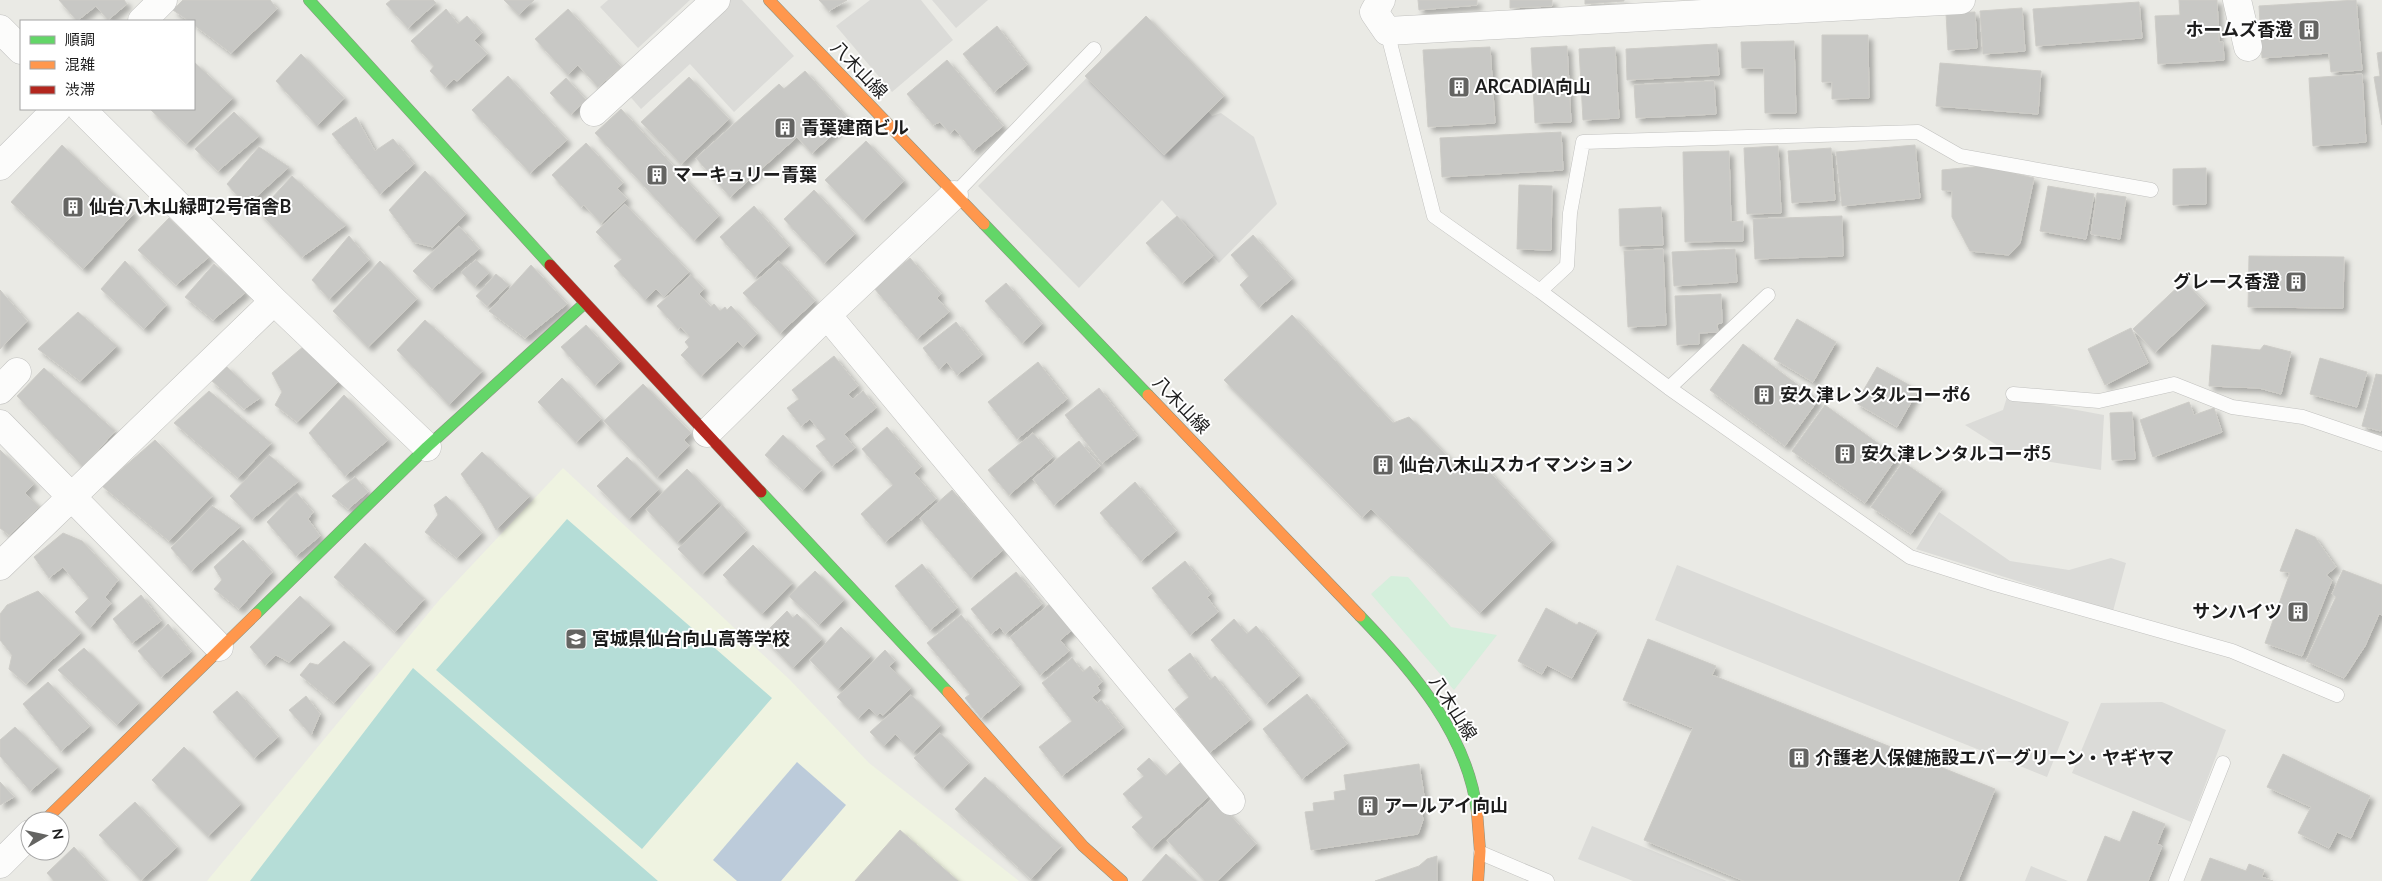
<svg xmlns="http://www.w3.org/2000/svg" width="2382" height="881" font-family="Lato,'Noto Sans JP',sans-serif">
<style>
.education{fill:#eff3e1}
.park{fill:#d5efdc}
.pitch{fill:#b5ddd7}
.parking{fill:#dbdbd8}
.water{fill:#bccbda}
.building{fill:#c8c8c5;stroke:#cdccc7;filter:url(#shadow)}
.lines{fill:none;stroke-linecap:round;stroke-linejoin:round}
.lane-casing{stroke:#c1c1bf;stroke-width:15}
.street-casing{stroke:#c1c1bf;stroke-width:29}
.fast-casing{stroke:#8c9280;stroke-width:12}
.slow-casing{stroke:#8c9280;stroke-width:12}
.jam-casing{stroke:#8c9280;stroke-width:12}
.lane{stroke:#fcfcfb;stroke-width:14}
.street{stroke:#fcfcfb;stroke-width:28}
.fast{stroke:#63d668;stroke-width:11}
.slow{stroke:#ff974d;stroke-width:11}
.jam{stroke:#b3261e;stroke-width:11}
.labels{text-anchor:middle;stroke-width:4;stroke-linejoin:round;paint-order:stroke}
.poi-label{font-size:18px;font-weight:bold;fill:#1c1c1c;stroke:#fff;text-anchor:start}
.street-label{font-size:18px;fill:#1c1c1c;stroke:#fff}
</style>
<defs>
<filter id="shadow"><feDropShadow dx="4.5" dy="4.5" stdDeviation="2.5" flood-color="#0004"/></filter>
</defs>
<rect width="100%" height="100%" fill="#eaeae5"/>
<path class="education" d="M563 468 790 680 869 763 1019 881H207L441 598Z"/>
<path class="park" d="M1391 576 1408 577 1451 627 1497 635 1454 690 1371 594Z"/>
<path class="pitch" d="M567 519 772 698 642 849 436 670Z
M413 668 658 881H250Z"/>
<path class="parking" d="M608 0H690L638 48 600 7Z
M727 0H742L794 56 734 112 690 64 641 109 627 93Z
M870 0H921L953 40 892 92 836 26Z
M932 0H988L956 28Z
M1134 31 1212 116 1221 113 1254 137 1277 204 1219 263 1162 200 1079 288 978 186Z
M2007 397 2104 415 2101 470 2014 456 1965 425 2003 410Z
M1939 512 2010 561 2069 570 2111 558 2126 563 2113 611 1916 549Z
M1677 565 2069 722 2047 777 1655 620Z
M2162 702 2226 730 2191 822 2072 773 2101 703Z
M1592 826 1727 881H1633L1578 859Z
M2031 866 2068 881H2025Z"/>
<path class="water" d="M797 762 846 805 781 881H737L713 860Z"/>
<path class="building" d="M59 0H124L127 4 108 20 96 6 77 21Z
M183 0H270L277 9 231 53 194 25V21H189L173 10Z
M391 0H433L436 3 408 28 386 4Z
M504 0H534L519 15Z
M819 0H847L829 11Z
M1418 0H1477V5L1419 10Z
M1510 0H1552V6L1510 8Z
M1585 0H1624V1L1585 4Z
M2179 0H2217L2219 42H2223L2224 60 2158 64 2155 16 2180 15Z
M2356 0 2362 70 2331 72 2329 53 2262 58 2259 6Z
M2139 2 2142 38 2036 46 2033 9Z
M2022 8 2025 51 1983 54 1980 11Z
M446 9 458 24 467 16 482 33 474 40 487 54 457 81 454 79 445 87 430 71 434 66 411 41Z
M568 9 621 67 598 87 578 65 568 75 535 39Z
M1975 12 1977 48 1948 50 1946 13Z
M1146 16 1224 96 1164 155 1085 76Z
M997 26 1027 65 994 92 963 54Z
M1822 35H1868L1869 98 1832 99V82H1822Z
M1794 41 1796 113H1765L1764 68H1742L1741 42Z
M1717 44 1719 75 1627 80 1626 49Z
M1567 46 1571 122 1535 123 1531 48Z
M1490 47 1495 123 1428 127 1423 50Z
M1615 47 1619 118 1583 120 1579 49Z
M2382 52V125L2374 77 2380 76 2377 53Z
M301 54 344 98 317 126 276 81Z
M947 60 1003 126 973 151 955 129 950 133 940 122 933 125 907 94Z
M194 62 233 98 186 144 150 109H194Z
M1940 63 2041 71 2038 114 1936 106Z
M805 71 849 120 812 153 797 137 730 197 696 158 779 84 784 89Z
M2362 74 2366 142 2313 146 2309 78Z
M508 76 567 140 530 173 472 110Z
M689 77 729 119 681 164 641 122Z
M566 78 586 100 571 114 550 93Z
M1714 81 1716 114 1636 118 1634 85Z
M621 109 719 216 694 240 595 133Z
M234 112 259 136 218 171 195 149Z
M356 117 375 151 393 139 414 164 380 194 332 134Z
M1561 132 1563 170 1442 177 1440 138Z
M866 141 904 181 863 220 825 180Z
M586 143 623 183 617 188 627 199 601 223 584 205 581 207 552 175Z
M62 145 134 213 83 269 11 202Z
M1915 145 1920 198 1842 206 1836 152Z
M1778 146 1781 213 1747 214 1744 148Z
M259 147 289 167 246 206 227 184Z
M1831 148 1835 200 1792 203 1788 151Z
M1729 151 1731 222 1743 221V241L1685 242 1683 152Z
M1983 166 2034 178 2020 243 2009 255 1970 251 1952 217V191L1942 190V170Z
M2206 168V204L2173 205V169Z
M425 171 466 214 433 247 413 242 389 210Z
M292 176 346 225 302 257 259 212Z
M1519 185 1552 186 1551 250 1517 249Z
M2048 186 2094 194 2086 239 2040 231Z
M814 190 855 234 824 263 784 219Z
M2097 193 2126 197 2120 239 2091 234Z
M625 204 689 272 664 297 656 289 645 300 614 266 622 259 596 232Z
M754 206 789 246 755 277 720 237Z
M1661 207 1663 245 1620 246 1619 209Z
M1177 216 1213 256 1182 283 1146 243Z
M1842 216 1843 256 1755 259 1753 219Z
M169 218 209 257 176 285 138 250Z
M459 226 479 249 432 289 413 271Z
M1253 235 1292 279 1259 307 1240 285 1249 276 1231 255Z
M349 236 369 260 329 299 312 280Z
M1663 249 1666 325 1628 327 1624 251Z
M1735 249 1737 282 1674 286 1672 252Z
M2249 256 2344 257 2343 308 2248 307Z
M910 258 941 294 937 298 949 312 917 339 874 288Z
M476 260 489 273 475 286 461 272Z
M125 261 166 305 144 329 101 289Z
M380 261 417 299 368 347 333 311Z
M779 261 815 301 780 333 743 293Z
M214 264 246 292 213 320 185 297Z
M531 265 567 304 525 338 489 311Z
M496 274 509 285 487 306 476 296Z
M691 275 704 289 699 294 711 307 714 304 720 311 725 307 727 310 731 306 757 334 743 347 738 341 701 376 681 355 689 347 685 342 690 337 681 327 678 329 657 306Z
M2184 281 2206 304 2155 352 2133 329Z
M1006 283 1042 324 1022 343 985 301Z
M0 290 27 321 0 349Z
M1721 294 1722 323 1717 324 1718 332 1699 333V344L1677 345 1675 296Z
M78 312 117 346 80 381 38 349Z
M1292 315 1393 423 1409 417 1463 472 1477 458 1552 541 1480 613 1371 509 1362 517 1224 380Z
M1797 319 1836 342 1813 382 1774 359Z
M425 320 482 371 449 405 397 350Z
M956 322 982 355 957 375 947 362 939 369 923 348Z
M586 325 620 362 595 385 561 347Z
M2131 328 2148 363 2105 385 2088 349Z
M1743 344 1818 400 1785 446 1710 390Z
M2212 345 2260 350 2264 345 2291 352 2281 394 2259 388 2209 386Z
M304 346 340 380 297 422 275 405 282 392 272 373Z
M834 356 858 386 848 394 853 399 863 391 876 408 844 434 855 448 832 466 816 446 826 439 810 419 801 426 787 408 799 399 792 390Z
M2320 358 2367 372 2357 407 2310 394Z
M1038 362 1067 399 1017 439 988 402Z
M226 366 260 398 244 409 211 380Z
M1877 367 1918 390 1897 427 1856 403Z
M44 368 115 431 83 467 17 396Z
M2376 374 2382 375 2381 431 2362 426Z
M562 378 601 419 576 442 538 402Z
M643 384 691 433 684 440 689 446 657 477 604 421Z
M1099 388 1137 436 1102 463 1065 415Z
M209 391 271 443 238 478 174 423Z
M344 395 388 440 345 476 309 433Z
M2189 402 2194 415 2214 408 2222 432 2153 457 2140 420Z
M1825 405 1897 457 1865 503 1792 451Z
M2132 412 2135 459 2112 460 2110 413Z
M887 427 921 467 914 473 936 499 885 542 861 514 893 485 862 449Z
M1033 433 1053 457 1009 495 988 470Z
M783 435 821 470 803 490 765 455Z
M155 440 212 496 169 541 102 486Z
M1079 441 1100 466 1054 505 1033 479Z
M0 450 34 484 25 493 39 507 9 535 0 528Z
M482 452 530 496 496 530 483 506 461 474Z
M269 455 299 481 252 519 230 496Z
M627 457 659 489 629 519 597 486Z
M1903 462 1942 489 1911 534 1871 507Z
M687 469 719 502 677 542 646 509Z
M355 477 368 492 348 509 332 496Z
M1135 482 1176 531 1141 561 1100 513Z
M952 490 1003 550 971 578 920 518Z
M296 492 313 512 308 519 320 536 296 556 267 522Z
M446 496 482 533 457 558 425 532 438 515 434 505Z
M722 505 746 531 702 574 678 549Z
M212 506 241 526 191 571 171 548Z
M2296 529 2315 537 2336 567 2326 575 2332 580 2302 656 2265 643 2290 573 2280 571Z
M63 533 82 541 118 580 105 597 111 603 90 628 75 612 89 598 63 567 49 578 34 557Z
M243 540 272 572 239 609 214 589 222 580 214 567Z
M365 543 424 599 395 632 334 577Z
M753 545 792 583 762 614 723 575Z
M1185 561 1211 594 1207 597 1218 612 1190 635 1152 588Z
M922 564 957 608 930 630 895 586Z
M2343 570 2382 585V615L2379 614 2365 646 2344 678 2306 661 2336 597 2332 594Z
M815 571 844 600 819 625 789 596Z
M1016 572 1042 604 1005 634 1000 627 991 634 971 609Z
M38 591 81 633 26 684 9 669 12 655 0 640V614L7 605Z
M141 595 161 621 132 643 113 619Z
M300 596 331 624 289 662 276 655 265 665 250 647Z
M1052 602 1073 629 1060 640 1069 651 1040 675 1010 637Z
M1546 608 1577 625 1579 622 1597 631 1572 678 1547 665 1542 674 1518 661Z
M787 611 793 618 797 614 822 639 793 668 762 636Z
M961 615 1020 685 981 718 965 698 970 694 927 643Z
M1234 619 1247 634 1256 626 1299 676 1266 704 1211 640Z
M168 624 191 652 161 677 138 651Z
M841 627 871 656 838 689 810 660Z
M1648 639 1716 666 1712 675 1995 789 1958 881H1744L1644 840 1693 728 1623 700Z
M344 641 370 664 334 703 300 675 310 663 318 665Z
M84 648 139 703 117 725 58 670Z
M885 650 895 661 889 666 911 688 883 715 880 713 877 716 869 708 858 718 837 697Z
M1190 653 1210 680 1215 676 1250 720 1209 753 1175 709 1189 697 1168 670Z
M1072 658 1083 672 1090 666 1102 682 1097 686 1100 691 1092 697 1097 703 1101 700 1123 728 1062 776 1039 747 1072 721 1042 683Z
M48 682 90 726 61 751 23 704Z
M237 691 278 737 254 758 213 712Z
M1307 694 1347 744 1302 779 1263 729Z
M911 695 941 725 913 752 895 734 884 746 870 732Z
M306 696 320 714 311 735 289 710Z
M15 727 58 767 30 791 0 756V740Z
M940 733 969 763 943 788 914 758Z
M184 747 241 804 208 836 152 780Z
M2283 754 2370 796 2351 838 2337 832 2329 848 2298 833 2311 807 2267 787Z
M1149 758 1166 776 1180 763 1209 796 1152 848 1132 827 1143 817 1123 794 1144 776 1137 769Z
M1419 764 1425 802 1421 808 1423 820 1418 834 1311 850 1305 812 1314 811 1313 803 1335 800 1334 792 1346 790 1344 775Z
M985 777 1061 846 1031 879 955 809Z
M0 782 14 797 0 805Z
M1214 797 1256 844 1217 881H1205L1167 840Z
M135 802 177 847 141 880 99 835Z
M2133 811 2165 824 2157 844 2162 846 2148 881H2087L2105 836 2120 842Z
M900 830 958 881H855Z
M74 847 105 881H54L47 873Z
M1166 854 1196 881H1142Z
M1437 856V881H1375L1419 866 1427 859Z
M2210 858 2246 871 2249 864 2264 870 2262 877 2273 881H2201Z"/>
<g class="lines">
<g class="lane-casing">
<path id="lane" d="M1387 31 1434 216 1540 291 1669 388 1910 557 1995 584 2232 651 2337 695
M954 195 1094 49
M1540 291 1567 266 1570 213 1583 142 1918 132 1960 156 2151 190
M1669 388 1768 295
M2013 394 2099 401 2174 384 2232 407 2303 417 2382 444
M1481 853 1547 881
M2176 881 2223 763"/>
</g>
<g class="street-casing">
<path id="street" d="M1381 0 1374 12 1387 31 1961 0
M2237 0 2248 47
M142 21 163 0
M0 29 21 50
M81 109 274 301 427 447
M594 112 716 0
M0 166 57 109
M827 315 1231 801
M0 390 17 372
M0 424 219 647
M707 433 827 315 954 195
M0 566 274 301
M0 864 30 834"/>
</g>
<g class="fast-casing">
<path id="fast" d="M309 0 550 265
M984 224 1148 395
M761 492 948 692
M256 614 427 447 585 303
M1360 616C1413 671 1468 735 1477 812"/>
</g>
<g class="slow-casing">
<path id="slow" d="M769 0 984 224
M1148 395 1360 616
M948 692 1083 846 1122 881
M1477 812 1480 851 1478 881
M44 821 256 614"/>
</g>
<g class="jam-casing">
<path id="jam" d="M550 265 761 492"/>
</g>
<use href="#lane" class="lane"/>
<use href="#street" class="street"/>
<use href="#fast" class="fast"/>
<use href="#slow" class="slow"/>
<use href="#jam" class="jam"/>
</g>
<defs>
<g id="building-square" transform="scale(1.125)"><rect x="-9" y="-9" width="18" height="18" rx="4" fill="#646462" stroke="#fff"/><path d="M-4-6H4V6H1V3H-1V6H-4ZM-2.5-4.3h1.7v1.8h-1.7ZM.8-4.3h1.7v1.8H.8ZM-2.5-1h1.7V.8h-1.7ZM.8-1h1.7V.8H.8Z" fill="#fff"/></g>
<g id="school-square" transform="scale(1.125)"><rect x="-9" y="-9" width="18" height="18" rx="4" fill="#646462" stroke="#fff"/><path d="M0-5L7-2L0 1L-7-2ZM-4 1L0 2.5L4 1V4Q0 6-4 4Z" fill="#fff"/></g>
</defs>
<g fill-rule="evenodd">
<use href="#building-square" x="2309" y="30"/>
<use href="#building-square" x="1459" y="87"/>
<use href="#building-square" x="785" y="128"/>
<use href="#building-square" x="657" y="175"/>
<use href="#building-square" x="73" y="207"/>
<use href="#building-square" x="2296" y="282"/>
<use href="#building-square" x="1764" y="395"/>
<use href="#building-square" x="1845" y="454"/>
<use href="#building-square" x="1383" y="465"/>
<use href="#building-square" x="2298" y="612"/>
<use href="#school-square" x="576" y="639"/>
<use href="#building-square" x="1799" y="758"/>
<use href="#building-square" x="1368" y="806"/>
</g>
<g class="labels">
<g class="poi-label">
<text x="2293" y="36" text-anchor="end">ホームズ香澄</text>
<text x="1475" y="93">ARCADIA向山</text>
<text x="801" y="134">青葉建商ビル</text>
<text x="673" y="181">マーキュリー青葉</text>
<text x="89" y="213">仙台八木山緑町2号宿舎B</text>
<text x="2280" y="288" text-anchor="end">グレース香澄</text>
<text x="1780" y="401">安久津レンタルコーポ6</text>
<text x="1861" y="460">安久津レンタルコーポ5</text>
<text x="1399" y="471">仙台八木山スカイマンション</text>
<text x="2282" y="618" text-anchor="end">サンハイツ</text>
<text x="592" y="645">宮城県仙台向山高等学校</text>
<text x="1815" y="764">介護老人保健施設エバーグリーン・ヤギヤマ</text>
<text x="1384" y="812">アールアイ向山</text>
</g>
<g class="street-label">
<text transform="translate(859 70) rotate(46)" y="6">八木山線</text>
<text transform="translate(1181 405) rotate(46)" y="6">八木山線</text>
<text transform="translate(1453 708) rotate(58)" y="6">八木山線</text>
</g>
</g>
<rect x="20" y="20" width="175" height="90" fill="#ffffff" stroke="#a4a4a4"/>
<rect x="30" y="36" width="25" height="8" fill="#63d668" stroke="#a4a4a4"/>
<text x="65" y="45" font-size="15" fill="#1c1c1c">順調</text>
<rect x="30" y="61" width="25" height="8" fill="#ff974d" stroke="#a4a4a4"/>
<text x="65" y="70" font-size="15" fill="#1c1c1c">混雑</text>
<rect x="30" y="86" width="25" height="8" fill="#b3261e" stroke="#a4a4a4"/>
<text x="65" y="95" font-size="15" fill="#1c1c1c">渋滞</text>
<g transform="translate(45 836) rotate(81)"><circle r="24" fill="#ffffff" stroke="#a4a4a4"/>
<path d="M0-4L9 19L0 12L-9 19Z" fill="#646462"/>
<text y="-8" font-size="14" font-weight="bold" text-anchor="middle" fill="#1c1c1c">N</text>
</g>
</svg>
